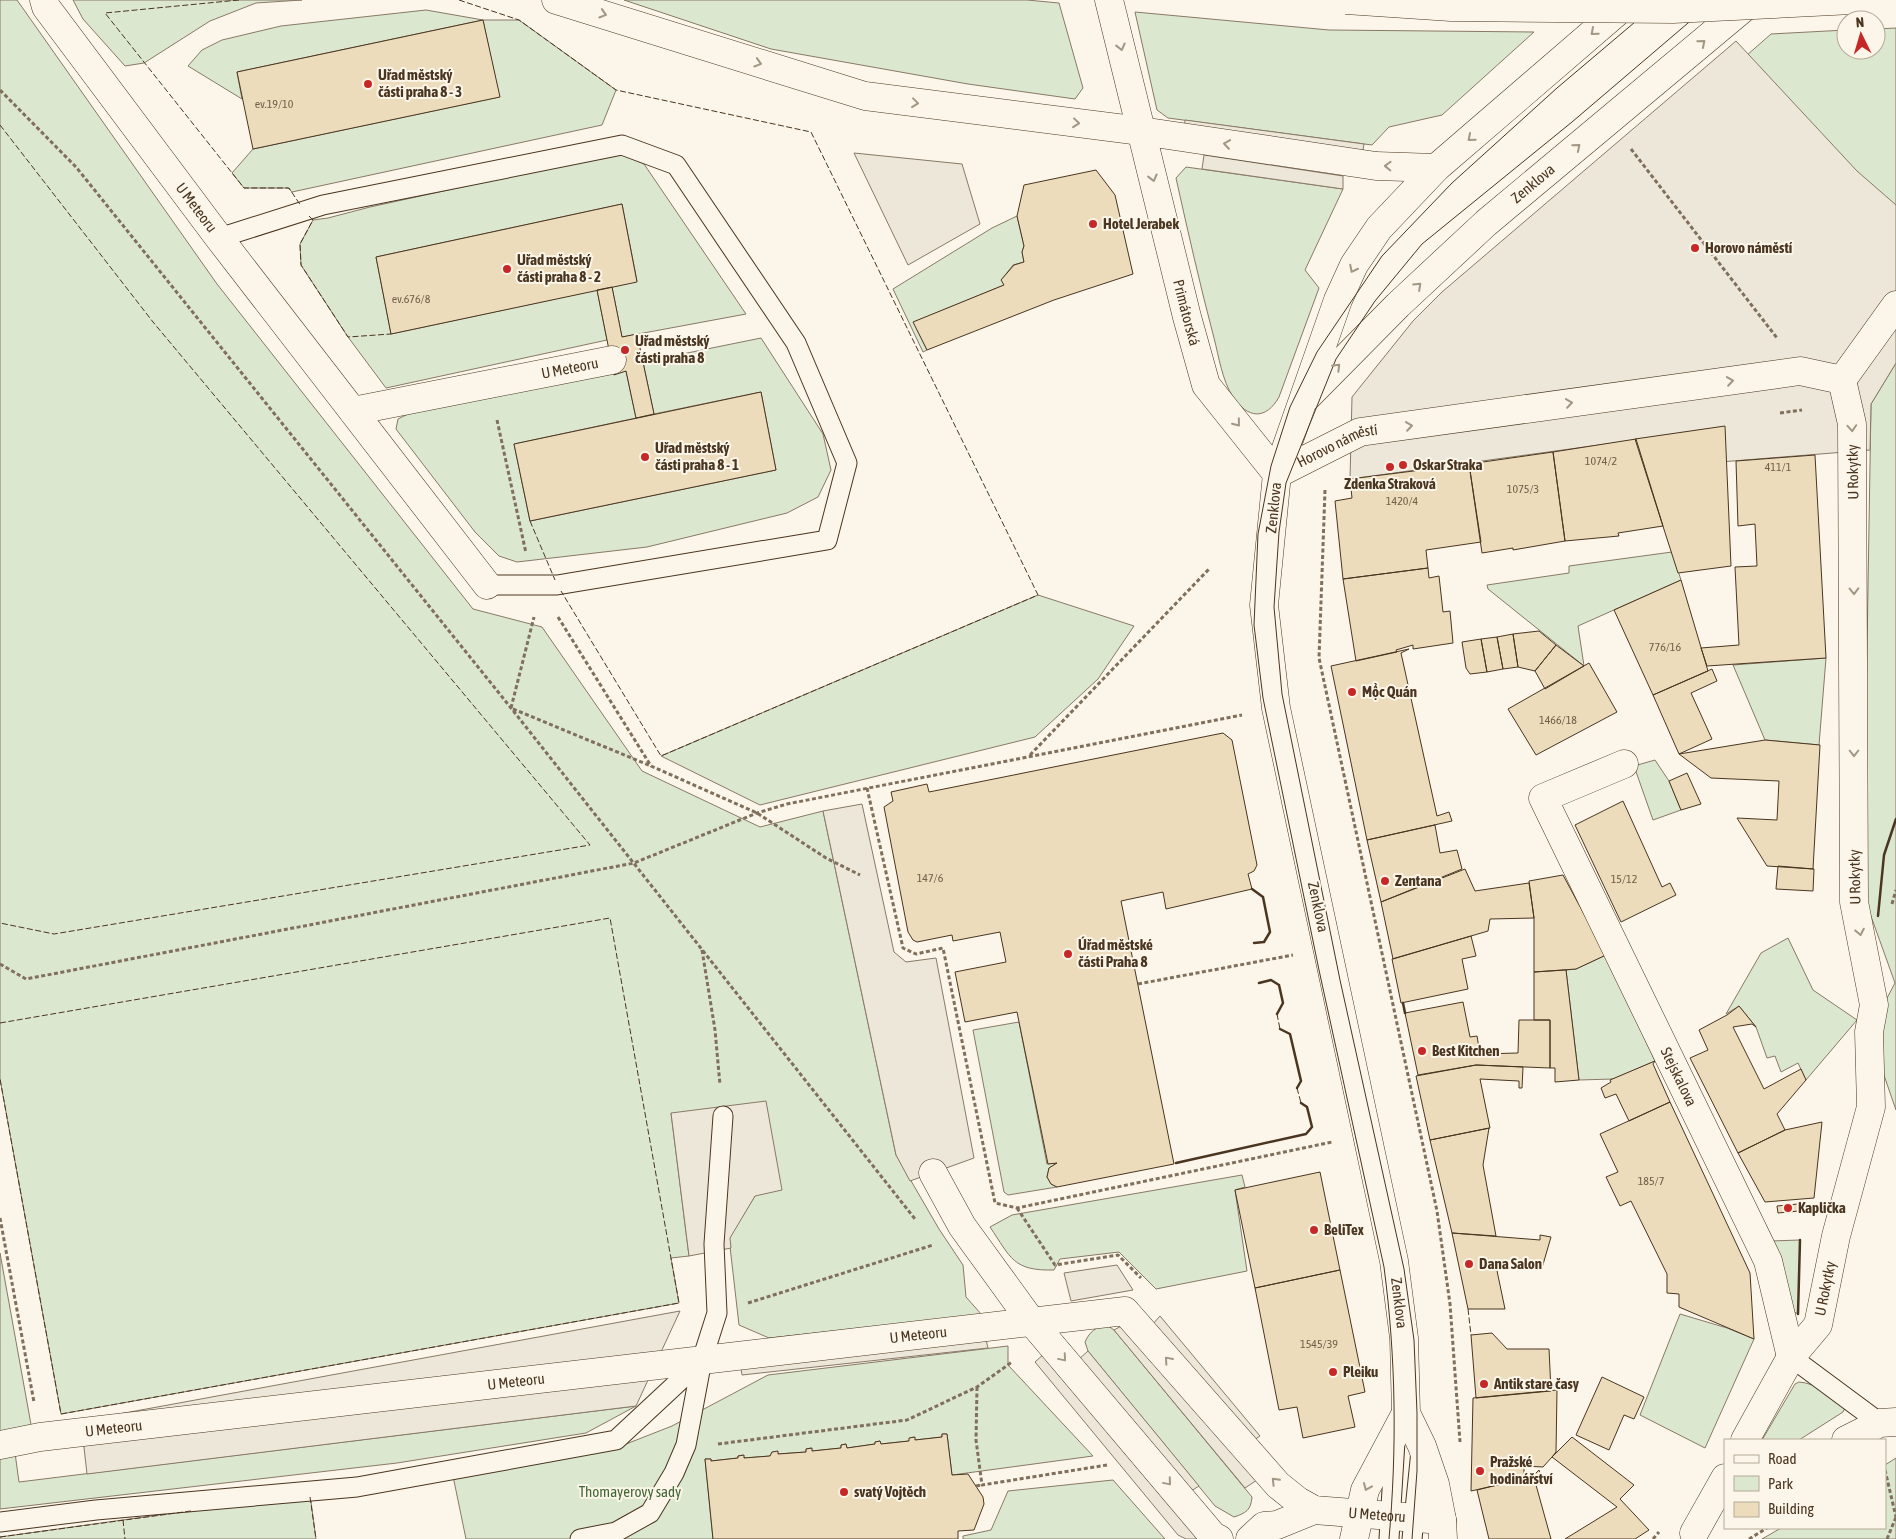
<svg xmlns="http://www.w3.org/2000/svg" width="1896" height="1539" font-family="'Asap Condensed',sans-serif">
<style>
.green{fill:#dce7d0;stroke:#887966}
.parking{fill:#ede7d9;stroke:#887966}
.building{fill:#ecdcbc;stroke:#4a3520}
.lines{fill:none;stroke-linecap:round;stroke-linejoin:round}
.service-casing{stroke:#4a3520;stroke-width:21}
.pedestrian-casing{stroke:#4a3520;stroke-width:29}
.minor-casing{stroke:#4a3520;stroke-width:29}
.secondary-casing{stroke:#4a3520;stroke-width:29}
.primary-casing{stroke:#4a3520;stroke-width:29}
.path{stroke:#7f6f5c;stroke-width:3;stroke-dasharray:4 2.5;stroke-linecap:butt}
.service{stroke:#fbf6e9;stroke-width:19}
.pedestrian{stroke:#fbf6e9;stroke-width:28}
.minor{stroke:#fbf6e9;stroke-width:28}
.secondary{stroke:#fbf6e9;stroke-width:28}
.primary{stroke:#fbf6e9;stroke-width:28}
.tram{stroke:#4a3520;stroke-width:1}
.primary-bridge-casing{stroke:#4a3520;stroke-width:29;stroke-linecap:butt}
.primary-bridge{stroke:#fbf6e9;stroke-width:28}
.fence{stroke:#4a3520;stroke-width:1;stroke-dasharray:6 2.5;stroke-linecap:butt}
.wall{stroke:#4a3520;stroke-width:2.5}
.oneway{stroke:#a29684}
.poi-dot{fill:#c62828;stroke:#fbf6e9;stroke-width:2}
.labels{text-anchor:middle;stroke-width:4;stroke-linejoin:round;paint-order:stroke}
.number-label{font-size:12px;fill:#725f47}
.poi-label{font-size:15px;font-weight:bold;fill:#4a3520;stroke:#fbf6e9;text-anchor:start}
.street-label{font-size:15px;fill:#4a3520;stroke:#fbf6e9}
.park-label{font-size:15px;fill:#436837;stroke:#fbf6e9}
</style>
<rect width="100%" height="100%" fill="#fbf6e9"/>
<path class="green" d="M0 0H17L217 284 473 609 542 627 642 771 760 827 823 811 896 1155 939 1229 963 1265 966 1297 982 1315 769 1338 739 1325 729 1238 755 1196 671 1113 689 1256 671 1258 679 1303 61 1414 0 1079Z
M73 0H302L256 3 210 21 144 63 125 66 83 19Z
M624 0H1027L1059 3 1083 88 1075 99 968 84 771 49Z
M426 10 483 20H519L616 90 602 125 292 192 288 188H244L232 173 253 149 499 97 483 20 237 72 242 99 188 66 202 50 222 40 281 26Z
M1135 12 1329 30 1534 32 1442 115 1389 127 1372 145 1168 118 1157 110Z
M1896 28V235L1415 347 1771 34 1846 30V50H1876V29Z
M618 153 644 164 746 314 622 337 612 287 637 281 622 204 376 257 391 334 597 290 607 340 386 388 348 337 301 265 300 244 313 220 328 218 370 207Z
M1186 167 1343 189 1305 270 1319 288 1279 397C1266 420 1248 419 1233 397 1222 380 1219 357 1214 338 1200 285 1188 232 1176 178Z
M1017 216 1024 246 1022 252 1024 262 1013 265 1002 279 1004 285 914 322 927 350 923 352 893 289 992 228Z
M761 338 823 434 831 470 818 497 787 513 647 547 517 562 499 556 475 532 396 429 398 419 410 413 626 371 636 418 514 444 530 521 776 470 761 392 654 414 643 362Z
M1896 363V1110L1869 1032 1895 983 1863 894 1871 404Z
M1672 552 1681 580 1578 626 1584 666 1488 589 1487 585 1569 573V566Z
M1038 595 1134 626 1098 679 1035 737 760 805 661 756Z
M1826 658 1819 745 1765 740 1733 665Z
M1655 760 1669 781 1681 810 1653 820 1634 766Z
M1788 938 1813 990 1857 1020 1806 1080 1798 1063 1781 1072 1775 1056 1767 1058 1756 1027 1739 1006 1726 1014 1761 953Z
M1606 955 1655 1061 1613 1079 1579 1080 1566 970 1576 969Z
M1019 1022 1047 1164 1057 1163 1049 1168 1047 1177 1051 1184 1057 1187 1008 1195 1004 1192 973 1030Z
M1242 1175 1245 1187 1235 1190 1247 1271 1156 1289 1119 1252 1060 1259 1054 1270C1013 1271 1011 1258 990 1227L1012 1215Z
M1800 1240 1798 1314 1787 1308 1771 1241Z
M0 1253 32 1430 0 1436Z
M1680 1314 1727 1328 1754 1339 1705 1448 1640 1415Z
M1107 1325 1114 1330 1252 1497C1251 1510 1246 1513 1234 1517L1215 1506 1088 1351 1085 1342C1090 1331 1096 1327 1107 1325Z
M1008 1346V1365L1093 1456 952 1475 947 1434H942V1437L915 1440 914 1437 910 1438 909 1441 881 1444 880 1441 875 1442V1444L847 1448 846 1444 841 1445V1448L812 1451 811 1448 806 1449V1452L778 1454 777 1452H772L770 1456 744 1458 743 1455 738 1456V1458L711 1461V1459H705L713 1539H466L453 1476 621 1446 672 1426 768 1375Z
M1799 1382C1817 1383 1831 1397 1845 1408L1843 1412 1799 1440H1762L1795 1384Z
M636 1406 586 1433 397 1463 0 1509V1452L15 1453 19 1482Z
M1896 1458V1539H1762L1781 1528H1885V1465Z
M1113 1480 1165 1539H963V1536L991 1530 1008 1491Z
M310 1494 316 1539H0V1537Z"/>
<path class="parking" d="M1736 41 1857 171 1896 205V363L1871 404 1870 450 1645 468 1636 440 1350 479 1352 397 1413 321 1442 292Z
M1185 120 1364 144 1362 156 1184 132Z
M854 153 962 164 980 224 908 265Z
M1204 155 1343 176V189L1202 169Z
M862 804 894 952 906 962 936 958 974 1158 910 1181 896 1155 823 811Z
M766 1101 782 1190 755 1196 730 1238 731 1248 689 1256 671 1113Z
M1117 1265 1133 1290 1071 1301 1064 1273Z
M680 1311 636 1406 87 1474 81 1421Z
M1160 1316 1260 1436 1251 1442 1152 1325Z
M1125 1324 1257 1480 1245 1488 1114 1330Z
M983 1327 988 1348 742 1375 739 1355Z
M1088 1351 1199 1486 1188 1493 1078 1360Z
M1045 1353 1200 1539H1186L1178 1535 1035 1362Z"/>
<path class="building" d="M483 20 500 97 253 149 237 72Z
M1096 170 1115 195 1133 274 1054 300 927 350 913 322 1004 285 1001 280 1014 265 1024 262 1022 252 1024 246 1017 216 1024 185Z
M622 204 637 282 391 334 376 257Z
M612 287 622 337 637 334 654 414 636 418 626 371 614 375 597 290Z
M761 392 776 470 530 521 514 444Z
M1725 426 1731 566 1678 573 1635 439Z
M1636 439 1663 526 1618 533 1619 536 1565 541 1553 452Z
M1553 452 1565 541 1513 550V548L1482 553 1469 464Z
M1815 455 1826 658 1707 666 1701 648 1739 645 1735 567 1757 566 1755 524 1738 526 1736 461Z
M1469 464 1481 542 1426 550 1428 568 1343 579 1335 501 1352 498 1350 479Z
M1428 568 1429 578 1439 576 1443 612 1450 611 1453 643 1413 649V645L1396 650 1397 652 1356 661 1343 579Z
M1681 580 1708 671 1653 695 1614 610Z
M1539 631 1556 645 1535 671 1518 667 1513 634Z
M1513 634 1518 667 1503 669 1497 637Z
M1497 637 1503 669 1487 672 1481 639Z
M1481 639 1487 672 1470 674 1466 668 1462 642Z
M1556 645 1584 666 1545 689 1535 671Z
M1409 649 1401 653 1437 816 1449 812 1452 821 1367 840 1331 666Z
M1589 663 1617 712 1536 755 1508 709Z
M1712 669 1717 681 1691 693 1712 739 1679 754 1653 695Z
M1223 733 1232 740 1257 865 1254 871 1248 874 1252 889 1166 909 1163 892 1121 901 1174 1164 1057 1187 1051 1184 1047 1177 1049 1168 1057 1163 1048 1164 1017 1012 965 1022 955 972 1006 962 1000 932 953 941 952 935 917 942 913 940 908 932 884 807 893 801 891 792 927 784 929 792Z
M1765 740 1820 745 1813 869 1767 866 1737 818 1777 820 1779 781 1711 778 1679 754Z
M1687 773 1701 804 1681 810 1669 781Z
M1623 801 1662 887 1670 883 1676 895 1621 922 1575 825Z
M1435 825 1440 853 1457 850 1462 869 1381 902 1367 840Z
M1778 866 1814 869 1813 891 1776 889Z
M1465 869 1475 891 1529 883 1534 918 1490 919 1488 931 1393 959 1381 902Z
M1563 875 1606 955 1576 969 1534 972V918L1529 881Z
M1471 936 1476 956 1462 959 1468 989 1401 1003 1392 959Z
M1566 970 1579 1080 1555 1082V1068H1550V1020H1534V972Z
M1463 1002 1470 1037 1477 1036 1480 1054 1518 1053 1519 1020H1550V1068L1476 1065 1418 1075 1405 1013Z
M1739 1006 1756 1027 1752 1024 1733 1027 1764 1089 1801 1069 1806 1080 1777 1114 1785 1130 1738 1153 1690 1058 1708 1050 1699 1030 1727 1015Z
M1655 1061 1653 1064 1670 1102 1629 1121 1616 1094 1605 1098 1601 1088 1611 1082 1610 1080Z
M1476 1065 1523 1067 1522 1088H1519V1081L1480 1079 1490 1128 1430 1140 1416 1076Z
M1670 1102 1750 1273 1754 1339 1679 1307V1294L1667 1293V1274L1631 1201 1620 1206 1606 1177 1618 1172 1600 1134Z
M1822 1122 1814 1198 1765 1202 1738 1153 1785 1130Z
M1489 1128 1483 1165 1496 1236 1452 1233 1430 1140Z
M1320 1172 1340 1270 1255 1288 1235 1190Z
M1798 1204 1799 1211 1778 1213 1777 1206Z
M1452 1233 1540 1240V1235L1551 1237 1542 1268 1521 1260 1496 1266 1505 1309H1468Z
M1340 1270 1365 1392 1348 1396 1355 1427 1303 1438 1297 1407 1279 1410 1255 1288Z
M1492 1333 1507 1349H1549L1551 1391 1476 1398 1471 1335Z
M1602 1377 1644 1397 1634 1419 1624 1415 1609 1450 1576 1435Z
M1557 1390 1556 1452 1552 1457 1543 1467 1524 1466V1479L1471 1491 1473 1398Z
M942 1434H947L952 1475 968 1474 983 1497 984 1504 974 1530 958 1531V1539H713L705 1459H711V1461L738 1458V1456L744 1455V1458L770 1456 772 1452 778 1451V1454L806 1452V1449L812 1448V1451L841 1448V1445L846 1444 847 1448 875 1444V1442L880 1441 881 1444 909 1441V1438L915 1437V1440L942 1437Z
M1572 1437 1634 1485 1620 1499 1649 1530 1635 1539H1565L1617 1507 1552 1457Z
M1539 1470 1543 1484 1536 1485 1551 1539H1489L1477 1490 1533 1476Z"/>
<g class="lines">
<g class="service-casing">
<path id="service" d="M219 238 323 205 622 145 676 165 796 343 847 463 827 540 557 585H487
M1791 1357 1880 1423
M0 1522 96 1510 357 1487 616 1440 702 1360 717 1313 714 1244 723 1116
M580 1539 616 1532 650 1513 674 1473 686 1445 702 1360
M1389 1539 1395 1441
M1412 1539 1421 1451"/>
</g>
<g class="pedestrian-casing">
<g id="pedestrian">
<path id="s1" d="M353 411 612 360"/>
</g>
</g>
<g class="minor-casing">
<g id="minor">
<path id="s2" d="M44 0 46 7 219 238 487 585"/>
<path id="s3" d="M1109 0 1187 317 1206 385 1277 474 1360 432 1800 371 1842 380"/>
<path d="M1141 131 1376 166 1436 168"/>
<path d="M1842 380 1896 305"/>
<path id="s4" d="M1624 764 1543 798 1768 1261 1791 1357"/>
<path d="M933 1173 962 1226 1031 1321 1213 1536 1219 1539"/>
<path id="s5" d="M1745 1440 1791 1357 1818 1325 1836 1236 1871 1107 1869 1032 1874 1005 1854 902 1852 424 1842 380"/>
<path d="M1846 1440 1880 1423 1896 1422"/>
<path id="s6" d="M0 1445 40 1437 1125 1311 1278 1485 1298 1501 1314 1510 1442 1520"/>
<path d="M1694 1533 1725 1478"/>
<path d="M1250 1539 1264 1526 1277 1525 1314 1510"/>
</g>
</g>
<g class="secondary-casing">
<g id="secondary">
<path id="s7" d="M1307 397 1398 305 1486 223 1753 0"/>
<path d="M1354 1539 1365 1490 1406 1413"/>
<path id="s8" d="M1443 1539 1442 1520 1435 1484 1422 1446 1406 1413 1404 1338 1394 1261 1276 708 1264 605 1277 474 1338 300 1354 265 1379 228 1436 168 1631 0"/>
</g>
</g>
<g class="primary-casing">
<path id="primary" d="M556 0 865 96 1141 131"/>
</g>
<path class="path" d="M0 90 76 167 511 708 915 1219
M1631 149 1777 338
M1780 413 1802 410
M497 420 526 553
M1325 490 1319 658 1437 1211 1450 1304 1460 1442
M558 617 651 766 757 813 826 858 860 875
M511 708 534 617
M513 709 651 766
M1030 755 1210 568
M867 788 903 948 916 954 943 948 995 1203 1017 1208 1332 1142
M1892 904 1896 890
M702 950 715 1030 720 1085
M0 964 26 979 634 863 757 813 787 804 1242 715
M1138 984 1293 955
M1017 1208 1055 1265 1118 1255 1141 1278
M0 1218 34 1402
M748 1303 933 1245
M977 1387 976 1440 982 1485 1107 1465
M718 1444 907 1420 977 1387 1012 1362
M1885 1470 1896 1517
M976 1486 982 1485
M1653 1539 1659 1532
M1749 1539 1767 1528
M1887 1539 1896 1517"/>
<use href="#service" class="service"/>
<use href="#pedestrian" class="pedestrian"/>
<use href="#minor" class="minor"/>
<use href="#secondary" class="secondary"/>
<use href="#primary" class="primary"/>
<path class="tram" d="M1389 1539C1397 1448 1396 1358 1384 1267L1319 970 1263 698 1254 625 1258 534 1271 466 1290 407 1317 352 1382 256 1452 183 1557 88 1661 0
M1412 1539 1417 1471V1413L1414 1340 1404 1269 1340 980 1282 694 1274 607 1279 532 1286 483 1336 359 1375 301 1422 244 1572 122 1715 0"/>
<g class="primary-bridge-casing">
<path id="primary-bridge" d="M1346 0 1451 7 1673 9 1852 0"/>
</g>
<use href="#primary-bridge" class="primary-bridge"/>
<path class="fence" d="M239 0 105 13 244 188H289L301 206
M459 0 519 20 616 90 811 132 1038 595 661 756 561 591
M0 125 153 322 590 845 54 934 0 923
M309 216 313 220 300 244 301 265 348 337 391 334
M530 521 555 580
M1277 1014 1280 1029
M0 1023 610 918 679 1303 61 1414 0 1079
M1297 1088 1301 1103
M1468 1309 1471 1335
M310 1497 316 1539
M123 1520 125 1539
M0 1537 191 1511"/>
<path class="wall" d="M1252 889 1263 897 1270 932 1264 942 1254 943
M1878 916 1884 855 1896 819
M1259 983 1271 980 1279 985 1283 1003 1277 1014
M1403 1003 1405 1013
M1280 1029 1290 1034 1301 1081 1297 1088
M1176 1163 1306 1134 1312 1127 1307 1107 1301 1103
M1798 1314 1800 1240"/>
</g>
<defs><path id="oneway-chevron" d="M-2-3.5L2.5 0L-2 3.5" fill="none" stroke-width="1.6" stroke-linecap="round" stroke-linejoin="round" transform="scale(1.25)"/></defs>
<g class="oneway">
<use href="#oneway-chevron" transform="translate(603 14) rotate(17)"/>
<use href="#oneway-chevron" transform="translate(1594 32) rotate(139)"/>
<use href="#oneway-chevron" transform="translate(1702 43) rotate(-40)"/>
<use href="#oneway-chevron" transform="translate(1121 47) rotate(76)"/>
<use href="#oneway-chevron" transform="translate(758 63) rotate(17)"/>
<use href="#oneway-chevron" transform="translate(915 103) rotate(7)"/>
<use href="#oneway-chevron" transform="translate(1076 123) rotate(6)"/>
<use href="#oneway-chevron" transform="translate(1471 138) rotate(139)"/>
<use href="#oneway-chevron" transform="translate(1227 144) rotate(-172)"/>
<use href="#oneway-chevron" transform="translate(1577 147) rotate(-40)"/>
<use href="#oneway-chevron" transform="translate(1388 166) rotate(-178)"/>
<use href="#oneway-chevron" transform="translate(1153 178) rotate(76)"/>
<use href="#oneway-chevron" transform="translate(1353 269) rotate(117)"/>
<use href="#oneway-chevron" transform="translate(1418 286) rotate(-43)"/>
<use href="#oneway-chevron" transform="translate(1337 367) rotate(-45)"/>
<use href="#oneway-chevron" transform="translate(1730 381) rotate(-8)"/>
<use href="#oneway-chevron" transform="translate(1569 403) rotate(-8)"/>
<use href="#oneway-chevron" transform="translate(1237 423) rotate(51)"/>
<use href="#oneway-chevron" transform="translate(1409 426) rotate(-8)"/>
<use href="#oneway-chevron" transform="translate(1852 428) rotate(86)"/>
<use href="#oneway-chevron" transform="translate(1854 591) rotate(89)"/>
<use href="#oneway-chevron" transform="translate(1854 753) rotate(90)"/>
<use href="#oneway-chevron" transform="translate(1860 932) rotate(79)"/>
<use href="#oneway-chevron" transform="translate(1063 1358) rotate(50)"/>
<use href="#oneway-chevron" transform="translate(1168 1360) rotate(-131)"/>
<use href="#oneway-chevron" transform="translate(1275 1481) rotate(-134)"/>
<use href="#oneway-chevron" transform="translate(1168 1482) rotate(50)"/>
<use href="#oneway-chevron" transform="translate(1367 1487) rotate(113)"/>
</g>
<g class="poi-dot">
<circle cx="368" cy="84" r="5"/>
<circle cx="1093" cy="224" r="5"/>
<circle cx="1695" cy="248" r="5"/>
<circle cx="507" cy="269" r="5"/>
<circle cx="625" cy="350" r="5"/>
<circle cx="645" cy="457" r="5"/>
<circle cx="1403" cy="465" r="5"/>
<circle cx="1390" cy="467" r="5"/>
<circle cx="1352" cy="692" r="5"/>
<circle cx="1385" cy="881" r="5"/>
<circle cx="1068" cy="954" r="5"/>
<circle cx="1422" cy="1051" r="5"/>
<circle cx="1788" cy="1208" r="5"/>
<circle cx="1314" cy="1230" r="5"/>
<circle cx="1469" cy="1264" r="5"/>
<circle cx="1333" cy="1372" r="5"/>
<circle cx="1484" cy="1384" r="5"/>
<circle cx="1480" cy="1471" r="5"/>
<circle cx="844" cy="1492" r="5"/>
</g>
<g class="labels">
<g class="number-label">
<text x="274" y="108">ev.19/10</text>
<text x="411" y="303">ev.676/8</text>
<text x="1601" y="465">1074/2</text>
<text x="1778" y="471">411/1</text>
<text x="1523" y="493">1075/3</text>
<text x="1402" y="505">1420/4</text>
<text x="1665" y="651">776/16</text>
<text x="1558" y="724">1466/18</text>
<text x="930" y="882">147/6</text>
<text x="1624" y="883">15/12</text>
<text x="1651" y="1185">185/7</text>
<text x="1319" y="1348">1545/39</text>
</g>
<g class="poi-label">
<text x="378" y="80">Uřad městský<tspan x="378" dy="17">části praha 8 - 3</tspan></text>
<text x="1103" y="229">Hotel Jerabek</text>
<text x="1705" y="253">Horovo náměstí</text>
<text x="517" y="265">Uřad městský<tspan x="517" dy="17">části praha 8 - 2</tspan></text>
<text x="635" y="346">Uřad městský<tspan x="635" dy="17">části praha 8</tspan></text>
<text x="655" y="453">Uřad městský<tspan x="655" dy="17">části praha 8 - 1</tspan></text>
<text x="1413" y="470">Oskar Straka</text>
<text x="1390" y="489" text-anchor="middle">Zdenka Straková</text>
<text x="1362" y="697">Mộ̉c Quán</text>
<text x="1395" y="886">Zentana</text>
<text x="1078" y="950">Úřad městské<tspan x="1078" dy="17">části Praha 8</tspan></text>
<text x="1432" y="1056">Best Kitchen</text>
<text x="1798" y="1213">Kaplička</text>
<text x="1324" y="1235">BeliTex</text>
<text x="1479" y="1269">Dana Salon</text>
<text x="1343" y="1377">Pleiku</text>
<text x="1494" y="1389">Antik stare časy</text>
<text x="1490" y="1467">Pražské<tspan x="1490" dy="17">hodinářství</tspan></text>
<text x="854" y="1497">svatý Vojtěch</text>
</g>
<g class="street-label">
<text dy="5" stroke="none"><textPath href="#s7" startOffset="311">Zenklova</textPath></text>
<text dy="5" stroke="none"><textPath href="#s2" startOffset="258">U Meteoru</textPath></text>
<text dy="5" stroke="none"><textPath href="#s3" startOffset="322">Primátorská</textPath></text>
<text dy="5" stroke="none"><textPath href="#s1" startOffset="221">U Meteoru</textPath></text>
<text dy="5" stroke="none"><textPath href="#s3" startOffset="578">Horovo náměstí</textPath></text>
<text transform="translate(1853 472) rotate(-91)" y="5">U Rokytky</text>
<text dy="5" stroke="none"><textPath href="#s8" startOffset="1052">Zenklova</textPath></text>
<text transform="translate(1855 877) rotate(-91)" y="5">U Rokytky</text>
<text transform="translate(1318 907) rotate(78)" y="5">Zenklova</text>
<text dy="5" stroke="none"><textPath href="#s4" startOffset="398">Stejskalova</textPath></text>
<text dy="5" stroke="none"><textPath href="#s5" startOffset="174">U Rokytky</textPath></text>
<text transform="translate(1399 1303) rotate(83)" y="5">Zenklova</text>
<text dy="5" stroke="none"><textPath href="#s6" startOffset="925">U Meteoru</textPath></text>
<text dy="5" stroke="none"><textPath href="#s6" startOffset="520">U Meteoru</textPath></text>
<text dy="5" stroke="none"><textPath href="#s6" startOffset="115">U Meteoru</textPath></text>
<text dy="5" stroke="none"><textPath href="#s6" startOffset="1472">U Meteoru</textPath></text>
</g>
<g class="park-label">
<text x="630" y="1497">Thomayerovy sady</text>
</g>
</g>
<rect x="1724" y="1439" width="162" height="90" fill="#fbf6e9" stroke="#b4a999"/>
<rect x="1734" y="1455" width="25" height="8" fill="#fbf6e9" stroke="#b4a999"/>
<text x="1768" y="1464" font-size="15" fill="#4a3520">Road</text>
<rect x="1734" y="1476" width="25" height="15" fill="#dce7d0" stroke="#b4a999"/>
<text x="1768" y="1489" font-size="15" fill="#4a3520">Park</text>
<rect x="1734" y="1502" width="25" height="15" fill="#ecdcbc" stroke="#b4a999"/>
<text x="1768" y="1514" font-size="15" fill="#4a3520">Building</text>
<g transform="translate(1861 35) rotate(355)"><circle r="24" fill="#fbf6e9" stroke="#b4a999"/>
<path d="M0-4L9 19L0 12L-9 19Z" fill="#c62828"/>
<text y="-8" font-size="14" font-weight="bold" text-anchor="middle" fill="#4a3520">N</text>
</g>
</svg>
